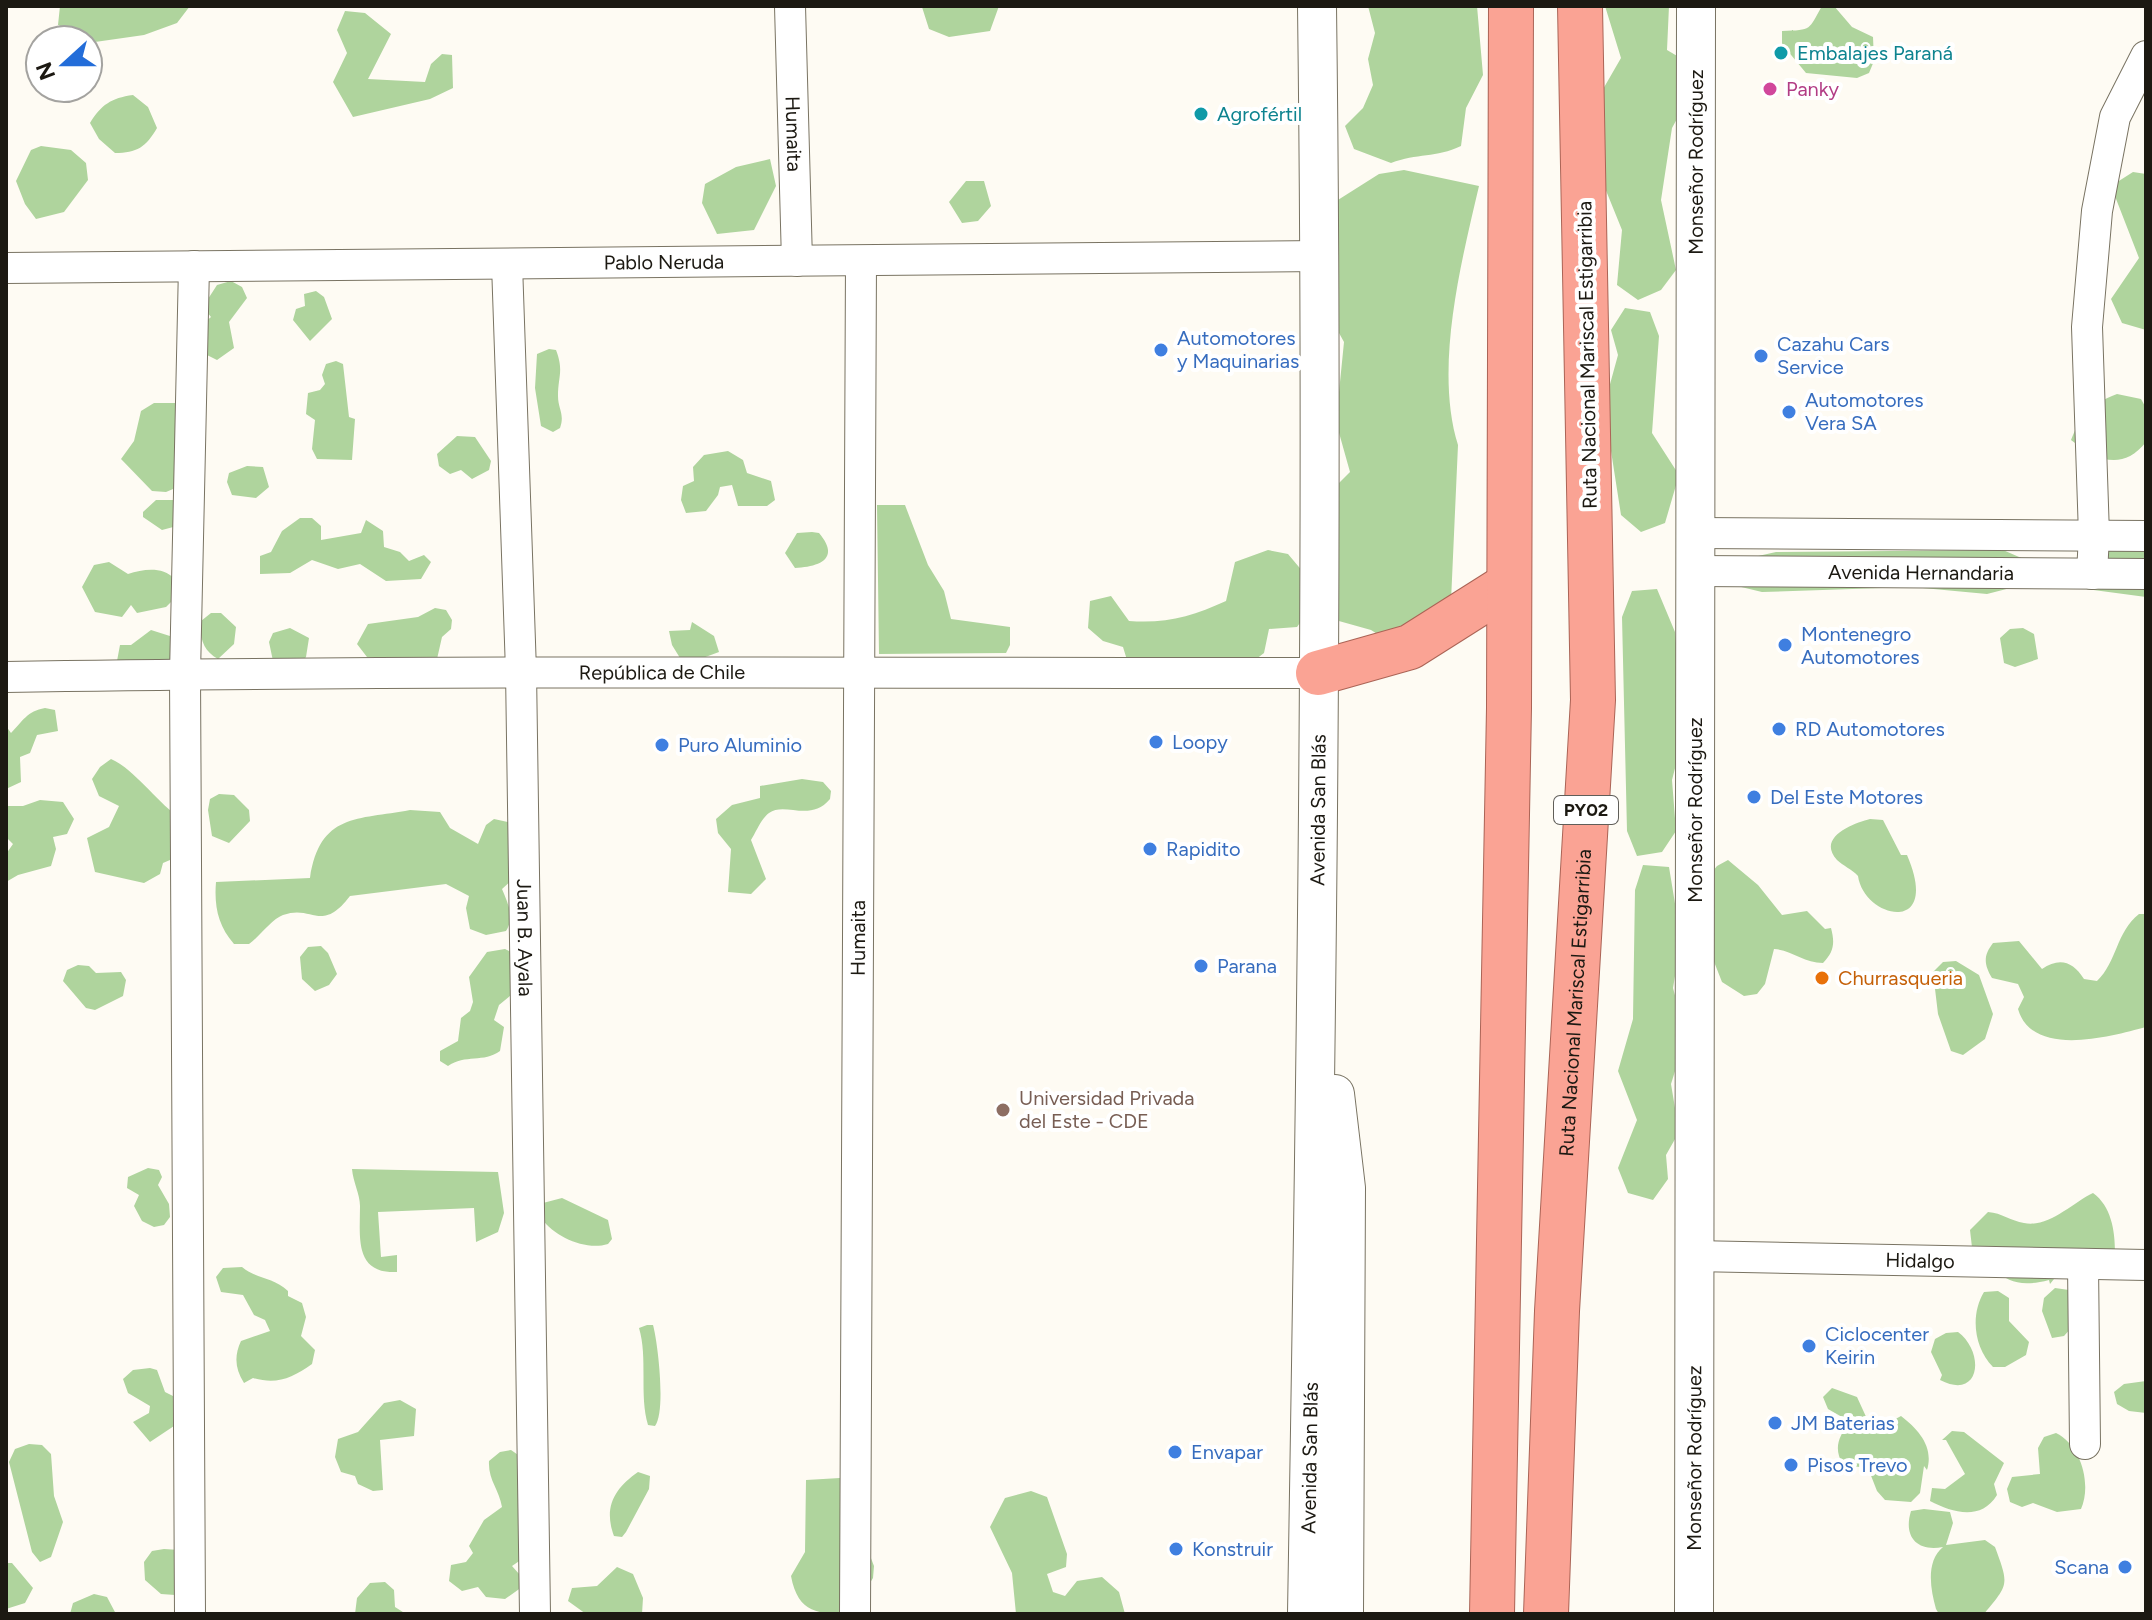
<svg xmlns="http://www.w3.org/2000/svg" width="2152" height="1620" font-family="Figtree,sans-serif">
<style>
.forest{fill:#afd49d}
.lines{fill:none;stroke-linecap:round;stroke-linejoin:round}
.minor-casing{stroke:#797362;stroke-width:32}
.tertiary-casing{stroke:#797362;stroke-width:40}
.trunk-casing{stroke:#ab6456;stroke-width:46}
.minor{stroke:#fff;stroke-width:30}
.tertiary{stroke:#fff;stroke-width:38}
.trunk{stroke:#faa394;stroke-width:44}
.culture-dot{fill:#0f9aa8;stroke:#fff;stroke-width:3}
.hotel-dot{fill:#d1479c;stroke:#fff;stroke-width:3}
.shop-dot{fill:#3f7fe0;stroke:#fff;stroke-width:3}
.food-dot{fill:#e8710a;stroke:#fff;stroke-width:3}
.education-dot{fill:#8d6e63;stroke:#fff;stroke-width:3}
.labels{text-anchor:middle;stroke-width:8;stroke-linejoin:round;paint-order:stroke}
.shield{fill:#fff;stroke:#605e59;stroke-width:2}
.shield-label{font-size:18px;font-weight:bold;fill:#1c1912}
.culture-label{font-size:20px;fill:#0d838f;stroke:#fff;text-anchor:start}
.hotel-label{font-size:20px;fill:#b23c85;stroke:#fff;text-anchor:start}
.street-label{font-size:20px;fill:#1c1912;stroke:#fff}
.shop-label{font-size:20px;fill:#366cbe;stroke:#fff;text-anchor:start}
.food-label{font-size:20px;fill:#c56008;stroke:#fff;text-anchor:start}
.education-label{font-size:20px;fill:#785e54;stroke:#fff;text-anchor:start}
</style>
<rect width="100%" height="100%" fill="#fefbf3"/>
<path class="forest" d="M60 6H190L177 23 144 35 95 42 58 25Z
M999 6 990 31 949 37 929 29 922 7Z
M1368 6H1477L1483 75 1466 108 1461 146C1436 158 1417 153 1391 163L1354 149 1345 126 1363 108 1373 85 1368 59 1375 33Z
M1605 6H1669L1667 50 1689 63 1695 86 1672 128 1661 200 1676 270 1661 290 1638 300 1617 285 1622 230 1592 156 1595 103 1621 58Z
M1822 6H1834L1852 27 1873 37 1874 61 1869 73 1857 78 1806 73 1782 44V31C1813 30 1808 30 1822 6Z
M345 11 365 13 391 34 368 79 425 82 431 64 442 54 452 55 453 88 430 99 353 117 333 82 347 53 337 30Z
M133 95 148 107 157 128C146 147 137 153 115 153L99 139 90 123C101 105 111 98 133 95Z
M41 146 71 150 86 163 88 180 64 212 36 219 25 204 16 181 31 150Z
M770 159 776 186 754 230 717 234 702 203 705 184 736 167Z
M1404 170 1479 186C1461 263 1434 368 1458 445L1451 601 1415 658 1371 630 1321 616 1314 508 1350 472 1336 422 1344 342 1318 295 1311 217 1379 174Z
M2133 172 2146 174V330L2122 323 2111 299 2139 258 2111 186Z
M966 181H984L991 206 978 221 962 223 949 202Z
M231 281 242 287 247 298 229 322 234 348 217 360 205 354 204 323 211 317 207 312 208 299 217 285Z
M316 291 324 297 332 319 310 341 293 320 296 309 305 306 304 294Z
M1625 308 1650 312 1659 336 1652 433 1679 475 1665 523 1641 532 1621 515 1604 406 1618 355 1611 330Z
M549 349 556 350C564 371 558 376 558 396 558 409 565 414 560 428L553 432 541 426 535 388 537 354Z
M336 361 343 364 349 417 355 419 352 460 317 459 312 449 315 420 306 414 308 393 320 390 325 384 322 375 326 364Z
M2117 394 2141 399 2146 408V442C2122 472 2096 460 2071 440 2082 413 2089 405 2117 394Z
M154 403H181L185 484 166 492 152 491 121 459 134 441 141 411Z
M457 436 475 437 491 461 489 470 472 479 461 470 450 474 439 466 437 454Z
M728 451 743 460 747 473 771 481 775 500 767 506H738L732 485 720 487 718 495 706 511 686 513 681 500 683 486 694 481 693 467 704 455Z
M247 466 263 467 269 487 256 498 232 495 227 482 229 473Z
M156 500H177V526L162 530 143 517V512Z
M877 505H905L928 565 944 591 951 619 1010 627V645L1006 653 879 654Z
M300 518H312L321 526V540L361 533 366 520 383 531 384 547 400 552 409 561 424 555 431 562 421 579 386 581 360 564 338 569 312 560 290 573 260 574V556L271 552 282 531Z
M812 532 819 533C841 559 819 567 795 568L785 553 797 533Z
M2146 535V597L2086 589 2104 549Z
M1268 550 1288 554 1309 579 1305 616 1297 627 1269 629 1264 653 1238 673H1131L1123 647 1103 641 1088 628 1090 601 1111 596 1129 621C1166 624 1193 616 1226 601L1235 562Z
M2003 550 2026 560V584L1987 594 1912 587 1762 592 1737 586 1727 563 1776 552Z
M109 562 128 574C144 569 162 566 175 579L173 600 166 607 137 613 131 605 122 617 95 612 82 587 94 565Z
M1657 589 1675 632 1684 733 1672 780 1676 831 1662 852 1637 856 1627 831 1622 617 1632 591Z
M435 608 446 610 452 620 451 629 442 637 437 659 367 657 357 644 368 624 418 617Z
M211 613H221L236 627 234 644 218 659C203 651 199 637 201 621Z
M692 622 714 636 719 652 700 659 680 658 672 645 669 631 690 630Z
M290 628 309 638 306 657 301 663 273 661 269 642 273 633Z
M2023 628 2034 634 2038 659 2015 667 2004 663 2000 638 2010 629Z
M151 630 173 637 175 661H117L120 645H131Z
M45 708 55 710 58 731 37 735 30 753 20 757 21 782 6 789V726L11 733C23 721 27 711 45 708Z
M111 759C133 768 158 803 181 819L177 857 163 863 160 874 144 883 95 872 87 838 109 827 119 806 99 796 92 779 100 767Z
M802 779 823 782 831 791 830 799C810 823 785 801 769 813 761 819 756 832 751 840L766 879 751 894 728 892 731 849 718 833 716 819 732 805 760 798V786Z
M219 794 234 795 249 810 250 821 229 843 212 836 208 810 210 799Z
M40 800 63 802 74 819 67 834 53 837 56 849 51 866 18 875 6 882V854L13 844 6 837V806H23Z
M410 810 440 812 450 828 478 844 486 825 494 819 512 823 513 879 502 889C508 904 515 917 506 931L486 935 470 929 466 908 469 896 446 884 350 896C321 934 313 904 283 915 272 919 260 936 249 944H234C218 926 214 906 216 882L310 878C320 813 357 820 410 810Z
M1870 819 1883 820 1901 855H1907C1942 936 1864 919 1858 876 1852 869 1843 866 1837 860 1816 837 1854 823 1870 819Z
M1728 860 1758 885 1782 915 1807 911 1825 929 1831 928C1835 943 1834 952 1823 963 1804 963 1792 950 1774 949L1765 984 1757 994 1744 996 1722 982 1707 944 1708 877 1717 866Z
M1643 865 1669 867 1681 940 1673 988 1686 1036 1671 1084 1679 1132 1666 1155 1668 1179 1653 1200 1628 1193 1618 1168 1637 1120 1618 1071 1633 1019 1635 890Z
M2139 914H2146V1027C2109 1037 2032 1058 2018 1009L2024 997 2018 984 1992 978C1984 964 1983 956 1993 943L2019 941 2042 969C2059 957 2073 961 2084 979L2097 981C2117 962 2116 932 2139 914Z
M321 946 328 953 337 974 329 985 315 991 302 979 300 957 308 947Z
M505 949 515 954 516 991 499 1005 494 1020 504 1027 500 1051C484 1063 465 1054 448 1066L440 1061V1051L458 1041 461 1018 470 1011 473 1002 469 977 487 952Z
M1956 961 1979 975 1993 1014 1985 1039 1963 1055 1951 1051 1938 1014 1933 972 1943 962Z
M78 965 89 966 96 973 121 972 126 980 123 996 95 1010 86 1008 63 981 67 970Z
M148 1168 159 1170 162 1177 158 1185 169 1204 170 1217 164 1225 154 1227 142 1221 134 1206 139 1195 127 1188 128 1177Z
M352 1169 498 1172 504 1213 498 1232 476 1242 474 1208 378 1212 381 1257 397 1255V1272C354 1274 360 1237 360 1206 360 1194 353 1182 352 1169Z
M2093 1193C2111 1206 2115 1230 2115 1252L2058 1274 2050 1284 2049 1280C2010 1290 2005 1276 1973 1256L1970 1230 1988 1212C2002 1213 2011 1221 2024 1223 2049 1228 2072 1203 2093 1193Z
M562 1198 608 1220 612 1239 608 1244C586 1251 555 1237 542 1219L543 1203Z
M242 1267C256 1279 273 1277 288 1291V1296L302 1303 306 1317 301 1336 315 1350 312 1364C292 1378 277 1385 253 1378L244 1383C235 1369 234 1356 241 1341L270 1331 265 1320 254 1315 243 1295 221 1292 216 1277 223 1268Z
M2055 1288 2069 1290 2072 1327 2064 1336 2052 1338 2042 1311 2044 1298Z
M1998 1291 2009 1298V1321L2029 1342 2026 1355 2005 1367H1993C1974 1348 1970 1315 1984 1292Z
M647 1325H653C658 1343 666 1412 655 1426L648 1425C639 1395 648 1358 639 1328Z
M1958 1332C1985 1352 1981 1401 1940 1380L1942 1375 1931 1352 1935 1339 1946 1333Z
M150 1368 157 1370 165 1392 177 1398V1424L150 1442 133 1422 149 1413 150 1406 128 1393 123 1379 133 1370Z
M2146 1381V1413L2129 1411 2117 1404 2114 1392 2124 1384Z
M1832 1388 1857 1397 1868 1421 1879 1428 1901 1416C1919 1430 1934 1447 1927 1470L1924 1466 1920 1493 1911 1502 1885 1500 1877 1491 1868 1468 1843 1465C1833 1447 1839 1438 1849 1421L1828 1409 1823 1397Z
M400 1400 416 1409 414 1436 380 1440 383 1490 373 1491 358 1484 355 1476 341 1472 335 1457 338 1439 358 1432 384 1403Z
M1952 1431 1964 1432 2004 1463 1994 1484 1997 1495C1981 1521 1953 1513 1930 1501L1932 1488 1945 1489 1965 1474 1946 1440H1942Z
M2056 1433C2081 1445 2092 1484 2081 1509L2057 1512 2033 1503 2022 1507 2010 1502 2007 1489 2012 1477 2040 1474 2038 1448 2044 1437Z
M29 1444 42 1445 51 1454 54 1496 63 1522 51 1557 40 1562 32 1552 9 1462 15 1449Z
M511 1450 524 1459 525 1478 518 1483 528 1555 512 1566 520 1575 522 1587 505 1599 486 1597 478 1587 462 1591 449 1581 451 1565 466 1562 473 1553 469 1546 484 1520 502 1507C499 1489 488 1480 489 1461L500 1452Z
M638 1472 650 1476 649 1489 626 1532 622 1537 614 1536C603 1507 615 1488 638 1472Z
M840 1478 874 1566 873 1578 851 1614C819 1614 798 1614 791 1576L805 1552 806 1480Z
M1031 1491 1047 1497 1067 1554 1066 1567 1047 1574 1053 1592 1065 1596 1077 1581 1102 1577 1119 1592 1125 1614H1016L1012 1573 990 1527 1005 1498Z
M1924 1509 1950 1512 1953 1523 1946 1545 1985 1540 1995 1547C2009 1585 2009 1584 1984 1614H1939L1936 1609C1930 1588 1926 1561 1943 1547 1917 1552 1903 1537 1911 1511Z
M164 1549 180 1550 175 1595 161 1594 145 1580 144 1562 152 1551Z
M6 1563H12L33 1588 25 1603 6 1609Z
M617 1567 633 1574 643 1598 642 1614H586L568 1601 572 1588 597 1586Z
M385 1582 394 1590 395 1607 406 1614H355L357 1598 370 1583Z
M94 1594 107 1597 116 1614H70L73 1603Z"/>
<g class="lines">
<g class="minor-casing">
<g id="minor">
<path id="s1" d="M790 6 797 261"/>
<path id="s2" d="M507 264 521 671 535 1614"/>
<path id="s3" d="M6 268 1320 256"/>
<path d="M1696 533 2146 536"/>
<path id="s4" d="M1695 571 2146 574"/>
<path d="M2092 574 2094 535 2087 327 2097 211 2115 117 2146 56"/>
<path id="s5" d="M6 677C443 670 880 673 1318 673"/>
<path id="s6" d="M1694 1256 2146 1265"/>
<path d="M2083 1264 2085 1444"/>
<path d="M190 1614 185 674 194 266"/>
<path id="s7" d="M855 1614 861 261"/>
</g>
</g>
<g class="tertiary-casing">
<g id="tertiary">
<path d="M1335 1094 1346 1188 1344 1614"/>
<path id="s8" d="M1307 1614C1316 1078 1324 542 1317 6"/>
<path id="s9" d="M1694 1614 1696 6"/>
</g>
</g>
<g class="trunk-casing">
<g id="trunk">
<path d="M1318 673 1410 647 1508 585"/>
<path d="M1492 1614 1509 708 1511 6"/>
<path id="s10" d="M1546 1614 1557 1311 1593 700 1580 6"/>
</g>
</g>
<use href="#minor" class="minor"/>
<use href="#tertiary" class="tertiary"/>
<use href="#trunk" class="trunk"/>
</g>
<g class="culture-dot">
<circle cx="1781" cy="53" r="8"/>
<circle cx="1201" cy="114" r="8"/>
</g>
<circle class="hotel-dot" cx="1770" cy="89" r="8"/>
<g class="shop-dot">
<circle cx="1161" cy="350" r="8"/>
<circle cx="1761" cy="356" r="8"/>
<circle cx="1789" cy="412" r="8"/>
<circle cx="1785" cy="645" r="8"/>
<circle cx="1779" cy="729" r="8"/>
<circle cx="1156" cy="742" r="8"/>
<circle cx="662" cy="745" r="8"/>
<circle cx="1754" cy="797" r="8"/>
<circle cx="1150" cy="849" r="8"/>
<circle cx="1201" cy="966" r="8"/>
<circle cx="1809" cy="1346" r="8"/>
<circle cx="1775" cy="1423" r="8"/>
<circle cx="1175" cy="1452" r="8"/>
<circle cx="1791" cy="1465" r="8"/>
<circle cx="1176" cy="1549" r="8"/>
<circle cx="2125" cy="1567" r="8"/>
</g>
<circle class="food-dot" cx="1822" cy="978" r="8"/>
<circle class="education-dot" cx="1003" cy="1110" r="8"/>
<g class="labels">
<rect class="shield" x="1554" y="796" width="64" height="28" rx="6"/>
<g class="shield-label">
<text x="1586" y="816">PY02</text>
</g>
<g class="culture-label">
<text x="1797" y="60">Embalajes Paraná</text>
<text x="1217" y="121">Agrofértil</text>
</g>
<g class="hotel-label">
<text x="1786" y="96">Panky</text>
</g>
<g class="street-label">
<text dy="7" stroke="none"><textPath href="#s1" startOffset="128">Humaita</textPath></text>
<text dy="7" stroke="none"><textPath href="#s9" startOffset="1452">Monseñor Rodríguez</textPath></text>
<text dy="7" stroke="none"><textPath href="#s3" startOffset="658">Pablo Neruda</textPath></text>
<text transform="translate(1587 355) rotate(-91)" y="7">Ruta Nacional Mariscal Estigarribia</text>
<text dy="7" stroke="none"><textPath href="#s4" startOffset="226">Avenida Hernandaria</textPath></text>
<text dy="7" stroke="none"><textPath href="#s5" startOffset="656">República de Chile</textPath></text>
<text dy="7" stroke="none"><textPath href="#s8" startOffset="804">Avenida San Blás</textPath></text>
<text dy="7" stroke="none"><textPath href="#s9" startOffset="804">Monseñor Rodríguez</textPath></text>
<text dy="7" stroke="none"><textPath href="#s7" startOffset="676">Humaita</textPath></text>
<text dy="7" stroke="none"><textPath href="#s2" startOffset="674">Juan B. Ayala</textPath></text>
<text dy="7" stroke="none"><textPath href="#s10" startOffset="612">Ruta Nacional Mariscal Estigarribia</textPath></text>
<text dy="7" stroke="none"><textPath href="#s6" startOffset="226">Hidalgo</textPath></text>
<text dy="7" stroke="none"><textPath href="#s8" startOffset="156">Avenida San Blás</textPath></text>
<text dy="7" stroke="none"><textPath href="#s9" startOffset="156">Monseñor Rodríguez</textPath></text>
</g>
<g class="shop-label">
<text x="1177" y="345">Automotores<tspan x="1177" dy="23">y Maquinarias</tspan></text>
<text x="1777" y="351">Cazahu Cars<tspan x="1777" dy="23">Service</tspan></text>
<text x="1805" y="407">Automotores<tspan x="1805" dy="23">Vera SA</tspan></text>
<text x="1801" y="641">Montenegro<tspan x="1801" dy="23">Automotores</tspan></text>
<text x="1795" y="736">RD Automotores</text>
<text x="1172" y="749">Loopy</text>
<text x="678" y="752">Puro Aluminio</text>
<text x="1770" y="804">Del Este Motores</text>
<text x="1166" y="856">Rapidito</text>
<text x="1217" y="973">Parana</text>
<text x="1825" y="1341">Ciclocenter<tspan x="1825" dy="23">Keirin</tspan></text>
<text x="1791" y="1430">JM Baterias</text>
<text x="1191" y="1459">Envapar</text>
<text x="1807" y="1472">Pisos Trevo</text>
<text x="1192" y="1556">Konstruir</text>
<text x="2109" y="1574" text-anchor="end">Scana</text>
</g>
<g class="food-label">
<text x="1838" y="985">Churrasqueria</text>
</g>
<g class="education-label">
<text x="1019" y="1105">Universidad Privada<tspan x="1019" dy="23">del Este - CDE</tspan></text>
</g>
</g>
<rect width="2152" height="1620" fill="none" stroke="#1c1912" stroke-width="16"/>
<g transform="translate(64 64) rotate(249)"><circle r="38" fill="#ffffff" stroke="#a4a3a0" stroke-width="2"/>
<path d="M0-6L14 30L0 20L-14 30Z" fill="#236dd9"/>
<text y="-12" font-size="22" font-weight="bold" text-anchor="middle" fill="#1c1912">N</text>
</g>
</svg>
